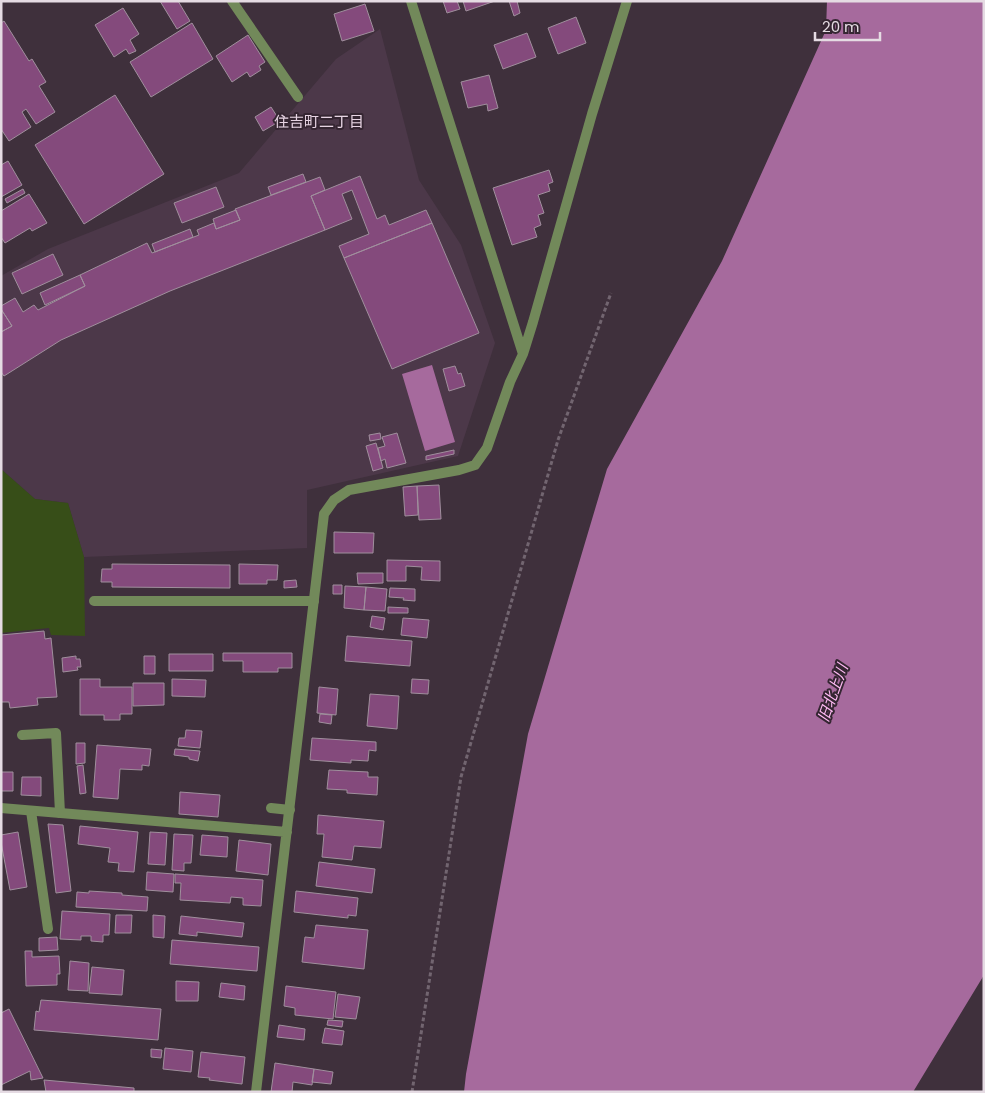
<svg xmlns="http://www.w3.org/2000/svg" width="985" height="1093" font-family="Poppins,'Noto Sans JP',sans-serif">
<style>
.built{fill:#4c3849}
.green{fill:#374e18}
.water{fill:#a66a9d}
.building{fill:#844a7c;stroke:#a08f9d}
.lines{fill:none;stroke-linecap:round;stroke-linejoin:round}
.path{stroke:#726570;stroke-width:3;stroke-dasharray:4 2.5;stroke-linecap:butt}
.lane{stroke:#72895a;stroke-width:10}
.street{stroke:#72895a;stroke-width:10}
.labels{text-anchor:middle;stroke-width:4;stroke-linejoin:round;paint-order:stroke}
.neighbourhood-label{font-size:15px;fill:#e7d4e3;stroke:#352632}
.water-label{font-size:15px;font-style:italic;fill:#febaf3;stroke:#352632}
</style>
<rect width="100%" height="100%" fill="#3f303c"/>
<path class="built" d="M380 29 419 180 461 245 495 343 458 456 307 490V548L84 557 68 503 35 499 1 469V276L48 249 239 173 336 59Z"/>
<path class="green" d="M1 469 35 499 68 503 84 557 85 636 51 635 49 628 1 633Z"/>
<path class="water" d="M827 1H984V975L913 1092H464L466 1074 528 734 607 469 722 261 826 30Z
M432 365 455 442 425 451 402 374Z"/>
<path class="building" d="M160 1H178L190 21 177 29Z
M443 1H457L460 9 447 13Z
M463 1H495L466 11Z
M509 1H517L520 13 514 16Z
M365 4 374 31 342 41 334 14Z
M123 8 139 34 130 40 136 51 129 54 126 49 114 57 95 25Z
M576 17 586 43 558 54 548 28Z
M4 21 29 61 32 59 46 82 39 86 55 112 36 124 26 109 22 112 31 127 9 141 1 129V23Z
M192 23 213 59 151 97 130 62Z
M527 33 536 57 503 69 494 45Z
M248 35 265 62 259 66 261 70 250 77 247 72 232 82 216 56Z
M489 75 498 108 488 111 487 104 468 108 461 82Z
M115 95 164 174 84 224 35 145Z
M271 107 280 121 263 131 255 117Z
M8 161 22 185 1 197V165Z
M549 170 553 182 548 184 550 191 538 195 544 213 538 215 541 225 534 228 537 237 512 245 493 188Z
M303 174 306 182 271 195 268 187Z
M360 176 377 219 385 215 389 225 426 210 432 223 344 258 339 246 369 234 352 190 342 194 352 219 325 230 311 196Z
M320 177 325 190 311 196 325 230 170 291 61 340 4 376 1 372V332L12 326 1 309V306L15 298 23 312 34 305 38 310 85 286 80 275 147 243 152 253 199 235 197 230 214 223 216 229 240 220 235 209Z
M216 187 224 207 182 223 174 203Z
M23 189 25 193 7 203 5 199Z
M29 194 47 223 32 231 30 228 5 243 1 237V211Z
M236 210 240 220 216 229 213 219Z
M432 223 479 333 392 369 344 258Z
M190 229 193 237 155 252 152 244Z
M53 254 63 275 22 294 12 273Z
M80 275 85 286 45 305 40 293Z
M1 309 12 326 1 332Z
M455 366 458 374 461 373 465 386 449 391 443 369Z
M380 433 381 439 370 441 369 435Z
M397 433 406 463 387 468 385 459 381 461 378 448 385 446 382 437Z
M376 443 383 468 373 471 366 446Z
M454 450V454L426 460V456Z
M439 485 441 519 419 520 417 486Z
M417 486 418 515 405 516 403 487Z
M334 532 374 533 373 553H334Z
M387 560 440 561V581L421 580 422 567 406 566V581H387Z
M112 564 230 565V588L112 587V582H101L102 569H112Z
M239 564 278 565 277 580H267V584H239Z
M357 573H383V583L358 584Z
M296 580 297 587 284 588V581Z
M333 585H342V594H333Z
M345 586 366 587 364 610 344 608Z
M366 587 387 589 385 611 364 610Z
M390 588 415 589V601L403 600 404 598 389 597Z
M388 607 408 608V613H388Z
M372 616 385 618 383 630 370 627Z
M403 618 429 620 427 638 401 635Z
M44 631 45 639 51 638 57 697 37 698 38 705 10 708 9 702H1V635Z
M347 636 412 641 410 666 345 661Z
M223 653H292V668H278V672H243V661H223Z
M169 654H213V671H169Z
M76 656V659H80L81 667H77L78 670 63 672 62 658Z
M144 656H155V674H144Z
M80 679H100V687H132V714H120V720H104V715H80Z
M172 679 206 680 205 697 172 696Z
M412 679 429 680 428 694 411 693Z
M133 683H164V705L133 706Z
M319 687 338 689 336 715 317 713Z
M370 694 399 696 397 729 367 726Z
M320 714 332 715 331 724 319 722Z
M186 730 202 731 200 748 178 746 179 738H185Z
M312 738 376 742V751L369 750 368 761 351 760V763L310 760Z
M76 743H85V763L76 764Z
M97 745 151 749 149 766 142 765V770L120 769 118 799 93 797Z
M175 749 200 751 198 761 189 759V757L174 755Z
M83 765 86 793 80 794 77 766Z
M329 770 368 772V777H378L377 795 347 793V790L327 789Z
M1 772H13V791H1Z
M22 777H41V796L21 795Z
M180 792 220 795 218 817 179 814Z
M318 815 384 821 381 848 354 846 352 860 322 857 324 834H317Z
M48 824 63 825 71 891 56 893Z
M80 826 138 832 134 872 118 871 119 863 108 862 110 848 78 844Z
M18 832 27 887 10 890 1 842V835Z
M150 832 167 833 165 865 148 864Z
M174 834 193 835 191 863H184V871L172 870Z
M202 835 228 837 227 857 200 855Z
M239 840 271 844 268 875 236 871Z
M319 862 375 869 372 893 316 886Z
M147 872 174 874 173 892 146 890Z
M175 874 263 880 261 906 243 905V898L231 897 230 903 180 900 181 883H175Z
M89 891 122 893V895L148 897 147 911 76 907 77 892 89 893Z
M296 891 358 898 356 916 348 915V918L294 912Z
M62 911 110 914 109 935H103V942L91 941V936H81V940L60 939Z
M116 915H132L131 933H115Z
M153 915 165 916 164 938 153 937Z
M181 916 244 923 242 937 197 932V936L179 934Z
M316 925 368 930 364 969 302 962 305 937 314 938Z
M57 937 58 950 39 951V938Z
M172 940 259 947 257 971 170 964Z
M25 951H32V957L59 956 60 974H57V985L26 986Z
M70 961 89 963 88 991 68 990Z
M92 967 124 970 122 995 89 993Z
M176 981 199 982 198 1001H176Z
M221 983 245 986 244 1000 219 997Z
M286 986 336 992 333 1019 295 1015V1008L284 1006Z
M338 994 360 997 356 1019 335 1017Z
M41 1000 161 1009 158 1040 34 1030 36 1011 39 1012Z
M9 1009 43 1078 31 1080 30 1071 1 1085V1013Z
M328 1020 343 1021 342 1027 327 1025Z
M279 1025 305 1029 304 1040 277 1037Z
M325 1028 344 1031 342 1045 322 1043Z
M165 1048 193 1051 191 1072 163 1069Z
M151 1049 162 1050 161 1058 151 1057Z
M201 1052 245 1057 242 1084 209 1080 210 1078 198 1077Z
M275 1063 314 1069 312 1085 293 1082 292 1092H271Z
M314 1069 333 1072 331 1084 312 1082Z
M44 1080 134 1088V1092H46Z"/>
<g class="lines">
<path class="path" d="M412 1092 461 777 558 440 611 293"/>
<path class="lane" d="M94 601H314
M22 735 56 733 60 813
M271 808 290 810
M31 811 48 929"/>
<path class="street" d="M232 1 298 97
M411 1 523 354
M1 808 287 832
M256 1092 324 514 334 500 349 490 459 470 475 465 487 448 510 382 523 354 533 322 592 114 627 1"/>
</g>
<g class="labels">
<g class="neighbourhood-label">
<text x="319" y="127">住吉町二丁目</text>
</g>
<g class="water-label">
<text transform="translate(833 693) rotate(-70)" y="5">旧北上川</text>
</g>
</g>
<rect width="985" height="1093" fill="none" stroke="#e5dbe3" stroke-width="5"/>
<path d="M815 32v8h65v-8" fill="none" stroke="#e5dbe3" stroke-width="2.5"/>
<text x="822" y="32" font-size="15" fill="#e5dbe3" stroke="#352632" stroke-width="4" paint-order="stroke">20 m</text>
</svg>
